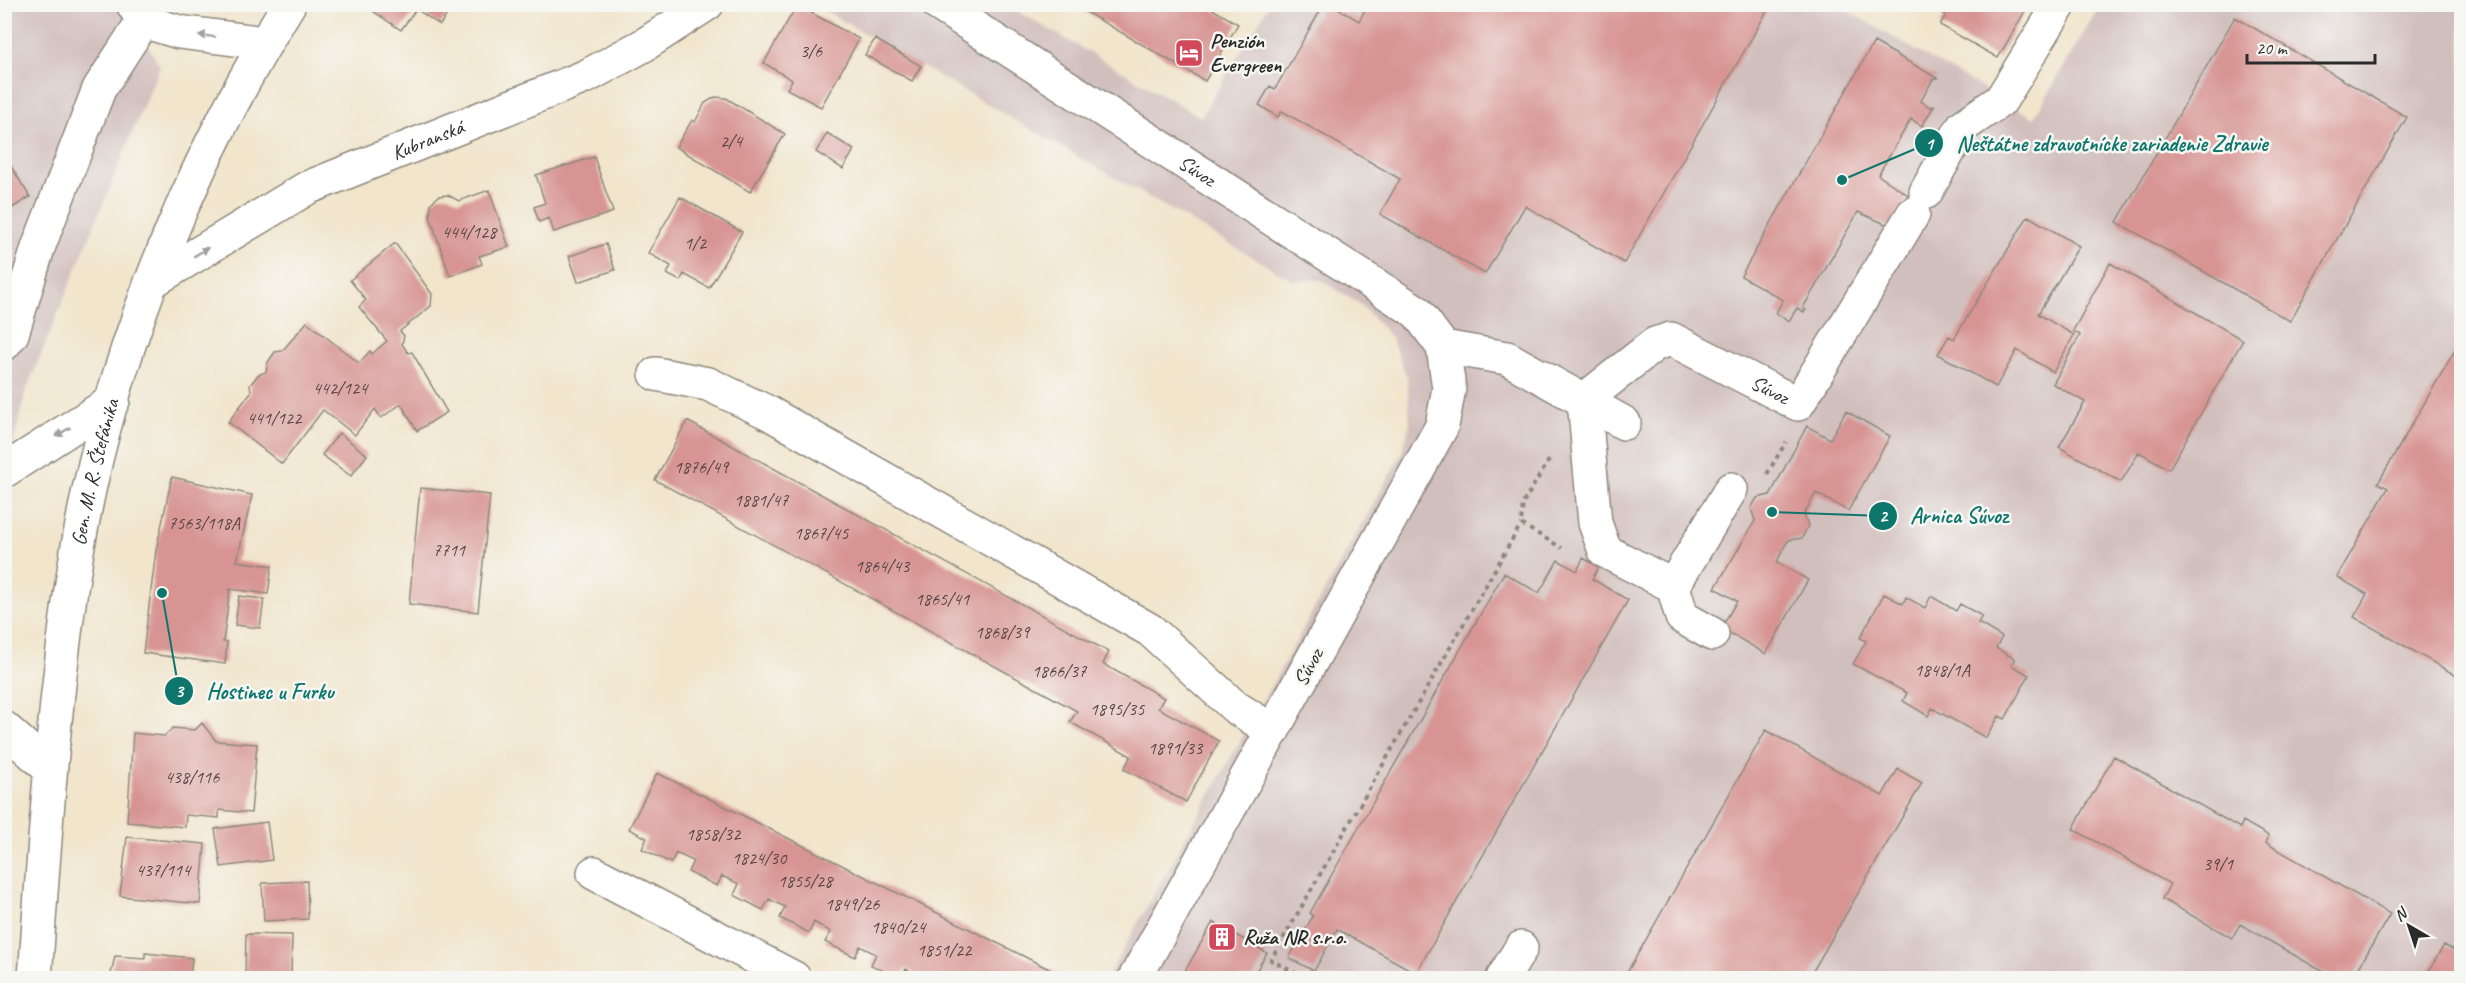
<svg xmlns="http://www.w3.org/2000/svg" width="2466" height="983" font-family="Caveat,sans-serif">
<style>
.industrial{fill:#d1bfbd}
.building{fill:#d79493}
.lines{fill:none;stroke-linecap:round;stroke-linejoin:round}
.minor-casing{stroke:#8e887c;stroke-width:36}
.major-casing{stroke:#8e887c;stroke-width:36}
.path{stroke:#8e887c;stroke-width:4;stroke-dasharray:4.5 4.5;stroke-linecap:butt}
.minor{stroke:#fff;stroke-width:33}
.major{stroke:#fff;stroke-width:33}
.oneway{fill:#a0a0a0}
.labels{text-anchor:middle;stroke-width:5;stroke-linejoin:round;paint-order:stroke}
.number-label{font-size:18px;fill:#564545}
.poi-label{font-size:21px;font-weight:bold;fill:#2b2b2b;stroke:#f6f6f2;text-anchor:start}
.street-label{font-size:21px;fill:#2b2b2b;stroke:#f6f6f2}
.leader{fill:none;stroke:#0f766e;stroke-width:2}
.callout-dot{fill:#0f766e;stroke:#f6f6f2;stroke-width:2}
.mark-label{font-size:18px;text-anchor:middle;font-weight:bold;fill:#fff}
.callout-label{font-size:22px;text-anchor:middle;font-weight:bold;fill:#0f766e;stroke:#f6f6f2;stroke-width:5;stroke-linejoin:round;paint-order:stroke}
</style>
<rect width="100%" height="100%" fill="#f6f6f2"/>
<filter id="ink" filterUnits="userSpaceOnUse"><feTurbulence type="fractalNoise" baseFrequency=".0167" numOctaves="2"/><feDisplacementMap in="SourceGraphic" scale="12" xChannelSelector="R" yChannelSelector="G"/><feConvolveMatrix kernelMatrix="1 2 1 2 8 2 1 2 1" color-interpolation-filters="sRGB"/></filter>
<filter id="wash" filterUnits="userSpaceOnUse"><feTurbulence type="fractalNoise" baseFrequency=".008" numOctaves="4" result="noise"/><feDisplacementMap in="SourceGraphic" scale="24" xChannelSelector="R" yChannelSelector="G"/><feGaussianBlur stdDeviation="1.35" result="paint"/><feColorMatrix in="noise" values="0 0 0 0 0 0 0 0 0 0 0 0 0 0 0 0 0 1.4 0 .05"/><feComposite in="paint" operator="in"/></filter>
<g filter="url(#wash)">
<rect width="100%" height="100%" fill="#f1e5cc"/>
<path class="industrial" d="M5 5H123L160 66 25 393 5 481Z
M815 5H1007L1201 117 1269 5H1837L2034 118 2100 5H2461V978H1107L1402 453 1410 423 1407 377 1390 336 1361 305 1321 280 1294 281Z"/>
<g id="blocks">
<path class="building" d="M373 4H454L440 25 416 9 401 30 370 9Z
M1072 4H1204L1238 24 1205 81Z
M1324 4H1330L1359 21 1368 4H1771L1624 263 1525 206 1485 274 1380 214 1400 179 1282 111 1278 117 1259 105 1270 86 1275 89Z
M1940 4H2029L1998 58 1940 25 1946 15 1937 10Z
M797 5 859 39 821 107 787 89 792 80 764 63Z
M2235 17 2407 117 2290 321 2117 222Z
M875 39 921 66 912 81 865 55Z
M1874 42 1937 78 1933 79 1921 101 1930 107 1934 106 1922 126 1911 119 1878 175 1908 195 1890 226 1858 212 1803 308 1806 310 1804 312 1797 308 1789 321 1776 313 1783 300 1741 276Z
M715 97 726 98 785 134 750 192 676 147 692 120 695 122 705 103Z
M827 133 854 150 843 169 816 152Z
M4 155 30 197 4 213Z
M594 157 613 212 554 232 549 218 539 222 534 207 545 203 536 175Z
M489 190 509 247 479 256 482 264 450 276 430 216 431 203 439 196 448 195 459 201Z
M680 197 742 232 709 288 684 274 680 281 667 274 671 266 648 253Z
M2028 216 2079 246 2038 314 2074 335 2053 372 2017 350 1996 387 1938 354 1949 336 1954 339Z
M395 243 432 294 431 306 400 331 404 336 402 344 408 353 412 352 447 412 417 431 401 404 381 418 375 409 355 435 323 410 282 464 228 422 251 392 250 385 258 375 266 372 268 362 275 352 282 351 307 322 359 363 370 351 372 354 387 341 359 307 366 300 350 280Z
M606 244 615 270 578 282 569 256Z
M2110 263 2243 340 2169 469 2139 452 2121 482 2059 447 2085 402 2053 384 2080 335 2073 331Z
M2462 338V679L2354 617 2367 594 2337 577 2388 488 2378 483Z
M1846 411 1890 436 1848 511 1816 493 1804 514 1808 526 1802 538 1789 540 1784 547 1777 562 1808 580 1766 654 1721 628 1737 601 1715 588 1755 521 1751 508 1757 498 1770 495 1807 426 1830 439Z
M687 421 1109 652 1103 664 1164 698 1158 708 1219 741 1186 802 1124 769 1131 756 1070 722 1077 711 655 480Z
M339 433 367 455 351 476 322 455Z
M172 477 252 495 237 561 272 566 268 594 230 589 223 642H227L225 664 143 653 156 551Z
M420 488 490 495 478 612 409 604Z
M1583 558 1599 567 1592 579 1628 600 1416 973 1337 929 1314 971 1289 958 1313 916 1310 913 1504 573 1539 593 1558 560 1577 571Z
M1884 594 1903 604 1906 597 1925 608 1931 596 1956 611 1960 604 1982 616 1978 623 2002 637 1996 648 2015 659 2011 665 2029 675 2005 719 1999 716 1986 738 1932 708 1928 716 1903 701 1907 693 1853 664 1866 641 1860 638Z
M239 596 264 599 260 628 235 625Z
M202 723 216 741 257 744 251 813 219 810V818L186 815 185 827 127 822 133 733 164 736 173 728 195 730Z
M1766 730 1882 796 1898 769 1922 783 1809 978H1624Z
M2114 756 2240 828 2243 821 2269 836 2266 843 2390 914 2353 978H2334L2240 924 2232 938 2162 899 2170 884 2073 829Z
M657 773 704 796 1067 978H922L906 969 901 978H899L871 965 876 954 860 946 855 957 825 942 831 932 814 922 809 933 780 918 785 907 769 899 763 910 734 895 739 884 722 876 717 886 688 872 693 861 676 853 671 863 642 849 647 838 629 829Z
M267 822 272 860 221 867 215 829Z
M127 837 205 844 200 904 120 896Z
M307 881 308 919 264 921 262 883Z
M1213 922 1267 953 1252 978H1181Z
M246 934 292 935 291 978H245Z
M2444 945 2462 955V978H2425Z
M145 953 192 958 190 978H110L115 956 145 958Z"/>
</g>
</g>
<g filter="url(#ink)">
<use href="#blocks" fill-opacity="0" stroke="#8e887c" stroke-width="1.5"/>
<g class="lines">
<g class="minor-casing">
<g id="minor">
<path d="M133 4 143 21 179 32 265 43"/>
<path id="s1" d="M938 4 1417 312 1443 347 1449 388 1442 426 1135 978"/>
<path d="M1926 192 1963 126 2001 100 2060 4"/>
<path id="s2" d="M151 282 307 188 587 76 644 45 707 4"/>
<path d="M4 344 12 334 38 248 99 89 143 21"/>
<path d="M1443 347 1507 358 1624 423"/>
<path d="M656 374 708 384 767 412 1150 630 1235 707 1273 731"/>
<path d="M4 471 113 401"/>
<path id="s3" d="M1731 489 1673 586 1605 551 1595 523 1584 400 1655 344 1671 339 1798 404 1913 214"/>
<path d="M1673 586 1682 617 1712 634"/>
<path d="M4 728 50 769"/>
<path d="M594 873 794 978"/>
<path d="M1503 978 1521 948"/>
</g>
</g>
<g class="major-casing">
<g id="major">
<path id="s4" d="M35 978C44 851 52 723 70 596 99 387 178 183 289 4"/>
</g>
</g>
<path class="path" d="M1549 460 1523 503 1521 524 1562 548
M1767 474 1786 442
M1305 978 1271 960 1521 524"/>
<use href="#minor" class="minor"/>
<use href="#major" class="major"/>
</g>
<defs><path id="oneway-solid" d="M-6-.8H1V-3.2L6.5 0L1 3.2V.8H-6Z" transform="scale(1.5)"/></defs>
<g class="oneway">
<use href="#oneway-solid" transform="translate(207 36) rotate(-173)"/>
<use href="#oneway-solid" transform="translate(201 252) rotate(-31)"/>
<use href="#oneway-solid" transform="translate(63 432) rotate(148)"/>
</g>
</g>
<defs>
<g id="hotel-square" transform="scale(1.5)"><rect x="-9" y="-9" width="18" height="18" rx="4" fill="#d1495b" stroke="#f6f6f2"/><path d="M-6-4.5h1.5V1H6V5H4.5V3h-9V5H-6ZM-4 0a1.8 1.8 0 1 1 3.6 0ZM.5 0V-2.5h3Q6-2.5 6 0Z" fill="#fff"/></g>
<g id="building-square" transform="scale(1.5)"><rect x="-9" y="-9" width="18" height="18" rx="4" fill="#d1495b" stroke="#f6f6f2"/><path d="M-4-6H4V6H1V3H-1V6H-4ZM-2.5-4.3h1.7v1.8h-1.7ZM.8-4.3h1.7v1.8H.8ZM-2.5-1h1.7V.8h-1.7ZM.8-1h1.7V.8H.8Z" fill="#fff"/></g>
</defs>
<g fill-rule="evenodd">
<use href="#hotel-square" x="1189" y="53"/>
<use href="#building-square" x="1222" y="937"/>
</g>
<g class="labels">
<g class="number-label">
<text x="811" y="57">3/6</text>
<text x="731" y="147">2/4</text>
<text x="469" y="238">444/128</text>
<text x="695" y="249">1/2</text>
<text x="340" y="394">442/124</text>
<text x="274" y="424">441/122</text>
<text x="701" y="473">1876/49</text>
<text x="761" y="506">1881/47</text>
<text x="204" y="529">7563/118A</text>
<text x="821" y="539">1867/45</text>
<text x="449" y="556">7711</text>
<text x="882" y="572">1864/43</text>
<text x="942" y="605">1865/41</text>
<text x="1002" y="638">1868/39</text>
<text x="1942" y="676">1848/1A</text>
<text x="1059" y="677">1866/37</text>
<text x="1117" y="715">1895/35</text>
<text x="1175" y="754">1891/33</text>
<text x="192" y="783">438/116</text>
<text x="713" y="840">1858/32</text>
<text x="759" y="864">1824/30</text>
<text x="2218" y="870">39/1</text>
<text x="163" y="876">437/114</text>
<text x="805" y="887">1855/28</text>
<text x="852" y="910">1849/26</text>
<text x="898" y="933">1840/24</text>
<text x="944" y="956">1851/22</text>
</g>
<g class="poi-label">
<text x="1210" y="48">Penzión<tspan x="1210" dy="24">Evergreen</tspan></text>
<text x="1243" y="944">Ruža NR s.r.o.</text>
</g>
<g class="street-label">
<text dy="7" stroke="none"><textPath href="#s2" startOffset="312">Kubranská</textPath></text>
<text dy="7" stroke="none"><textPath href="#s1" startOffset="308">Súvoz</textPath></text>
<text dy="7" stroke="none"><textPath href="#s3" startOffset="561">Súvoz</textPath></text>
<text dy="7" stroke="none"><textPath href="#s4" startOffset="510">Gen. M. R. Štefánika</textPath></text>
<text transform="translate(1308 667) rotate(-61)" y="7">Súvoz</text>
</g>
</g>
<path class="leader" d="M1842 180L1929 143M1772 512L1883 516M162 593L179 691"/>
<g class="callout-dot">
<circle cx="1842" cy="180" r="6"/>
<circle cx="1772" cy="512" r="6"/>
<circle cx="162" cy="593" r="6"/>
<circle cx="1929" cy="143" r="15"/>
<circle cx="1883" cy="516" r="15"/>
<circle cx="179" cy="691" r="15"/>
</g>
<g class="mark-label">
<text x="1929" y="150">1</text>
<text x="1883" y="522">2</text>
<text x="179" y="697">3</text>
</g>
<g class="callout-label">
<text x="2112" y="151">Neštátne zdravotnícke zariadenie Zdravie</text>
<text x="1959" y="523">Arnica Súvoz</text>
<text x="270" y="699">Hostinec u Furku</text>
</g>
<rect width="2466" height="983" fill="none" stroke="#f6f6f2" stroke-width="24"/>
<g transform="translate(2409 926) rotate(321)" stroke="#f6f6f2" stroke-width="4.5" paint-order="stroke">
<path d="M0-4.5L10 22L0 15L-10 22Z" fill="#2b2b2b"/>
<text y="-9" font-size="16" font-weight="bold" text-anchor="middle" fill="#2b2b2b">N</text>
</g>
<path d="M2247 54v9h128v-9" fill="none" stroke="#2b2b2b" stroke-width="3"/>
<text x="2256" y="54" font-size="18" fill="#2b2b2b" stroke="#f6f6f2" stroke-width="4.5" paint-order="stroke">20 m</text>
</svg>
